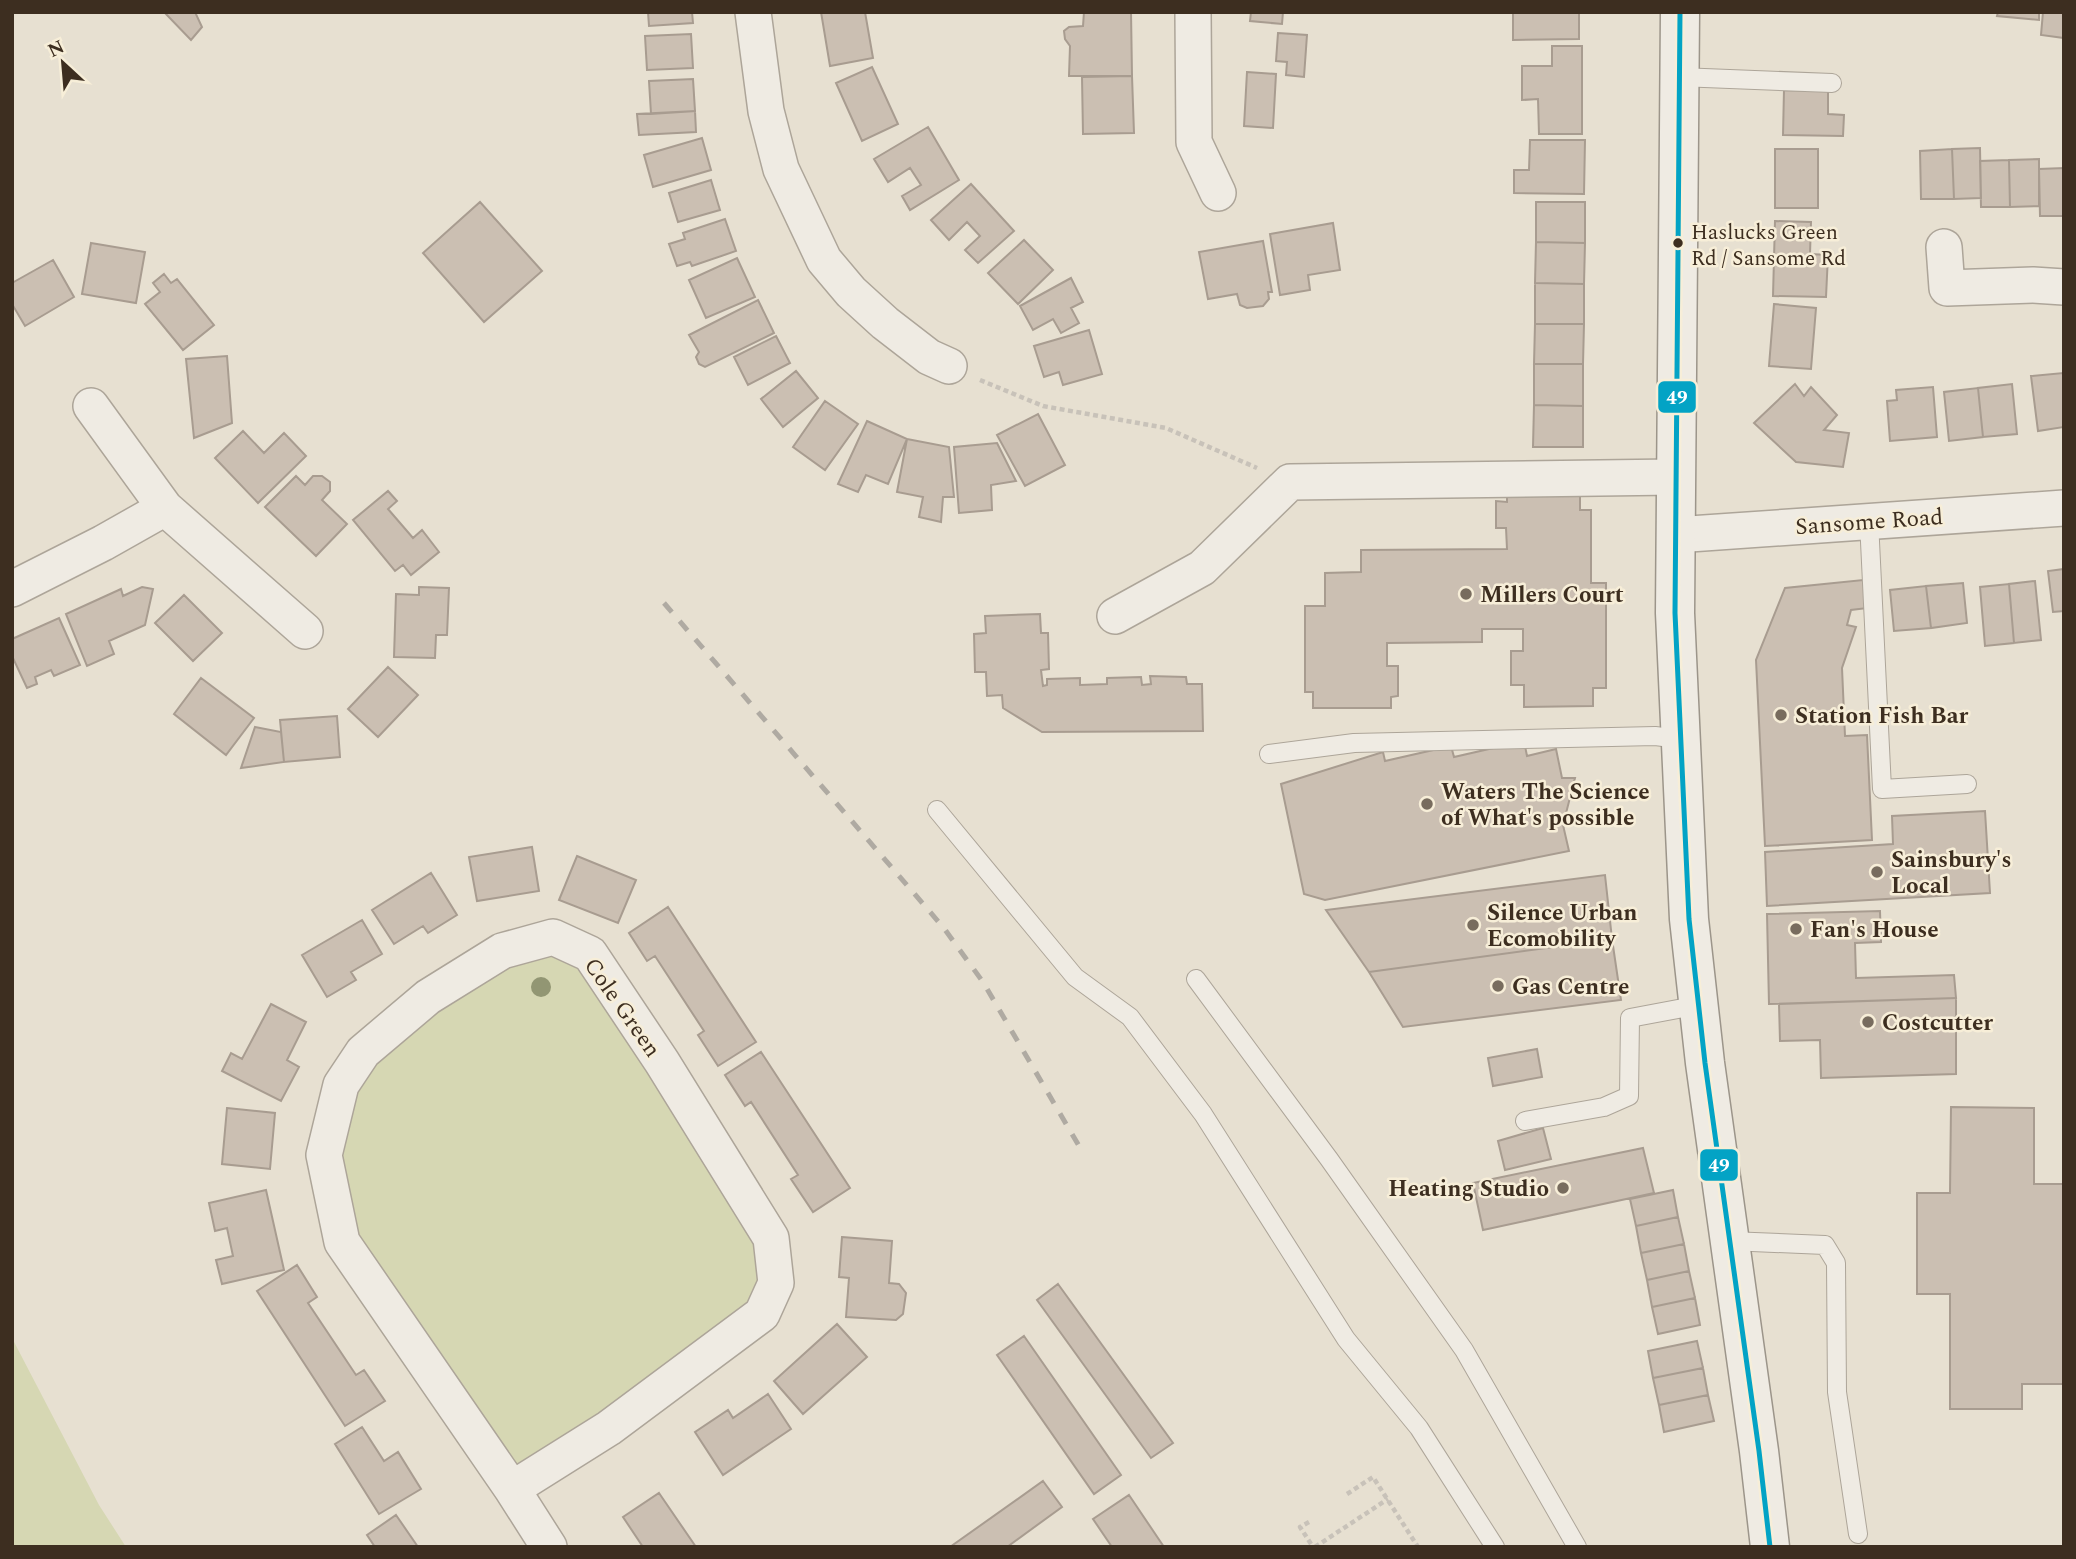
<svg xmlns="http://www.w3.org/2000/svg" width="2076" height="1559" font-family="Spectral,serif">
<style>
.green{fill:#d6d7b3}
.building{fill:#cbbfb2;stroke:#a89c90;stroke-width:2}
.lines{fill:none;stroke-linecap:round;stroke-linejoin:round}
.lane-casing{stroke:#ada599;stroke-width:20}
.street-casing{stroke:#ada599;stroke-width:38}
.secondary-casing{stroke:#9c958a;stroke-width:41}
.path{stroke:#c8c2b9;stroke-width:4.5;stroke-dasharray:5 3.5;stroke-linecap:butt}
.lane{stroke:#efebe3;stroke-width:18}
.street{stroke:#efebe3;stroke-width:35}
.secondary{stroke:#efebe3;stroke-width:38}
.rail{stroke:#afaaa2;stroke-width:5;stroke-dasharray:12 12;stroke-linecap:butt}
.bus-1-casing{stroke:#f7eed8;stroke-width:10}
.bus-1{stroke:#03a3c5;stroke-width:5}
.tree{fill:#929673}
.bus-dot{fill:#3d2e20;stroke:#f7eed8;stroke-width:2.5}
.poi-dot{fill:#786c5e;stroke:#f7eed8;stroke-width:2.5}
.labels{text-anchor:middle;stroke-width:5;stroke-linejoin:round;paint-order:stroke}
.bus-label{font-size:21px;fill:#3d2e20;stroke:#f7eed8;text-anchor:start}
.street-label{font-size:23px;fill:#3d2e20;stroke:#f7eed8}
.poi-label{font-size:23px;font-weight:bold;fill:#3d2e20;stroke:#f7eed8;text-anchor:start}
.line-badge{stroke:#f7eed8;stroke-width:2.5}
.badge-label{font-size:19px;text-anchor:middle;font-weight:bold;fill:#fff}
</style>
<rect width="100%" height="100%" fill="#e7e0d1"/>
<path class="green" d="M502 951 590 954 776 1283 512 1489 342 1242 341 1085Z
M12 1338 99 1505 126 1547H12Z"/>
<path class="building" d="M164 12H195L202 27 191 40Z
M648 12H692L693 23 649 26Z
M821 12H865L873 58 830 66Z
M1084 12H1131L1132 76H1069L1070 46 1065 39 1064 31 1069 27 1083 26Z
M1251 12H1283L1282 24 1250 21Z
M1513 12H1579V39L1513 40Z
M1998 12H2039V20L1997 16Z
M2043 12H2064V38L2041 35Z
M1278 33 1307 35 1304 77 1286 75 1287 62 1276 61Z
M691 34 693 68 647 70 645 36Z
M1552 46H1582V134H1539L1538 99 1522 100V66H1552Z
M872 67 898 124 862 141 836 83Z
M1247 72 1276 74 1273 128 1244 126Z
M1132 76 1134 133 1083 134 1082 77Z
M693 79 695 111 651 114 649 81Z
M1784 90 1828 91V114L1844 115 1843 136 1783 135Z
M695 111 696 132 639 135 637 114Z
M928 127 959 180 910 210 902 196 921 185 910 168 888 182 874 159Z
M702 138 711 170 653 187 644 155Z
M1530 140H1585L1584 194 1514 193V170H1529Z
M1980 148 1981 198 1954 199 1952 149Z
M1775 149H1818V208H1775Z
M1952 149 1954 199H1921L1920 151Z
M2039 159V206L2010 207 2009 160Z
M2009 160 2010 207H1981L1980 161Z
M2064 168V216H2040L2039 169Z
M711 180 720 210 678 222 669 193Z
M971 184 1014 231 978 263 965 250 980 236 967 222 949 240 931 220Z
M480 202 542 271 484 322 423 253Z
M1536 202H1585V243L1536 242Z
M725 219 736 251 692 266 690 262 677 266 669 244 685 239 683 233Z
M1775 221 1811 222 1810 254 1828 255 1826 297 1773 296Z
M1333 223 1340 270 1308 275 1310 290 1280 295 1270 234Z
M1024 240 1053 270 1018 304 988 273Z
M1263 241 1272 292H1268L1269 299 1263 306 1247 308 1240 305 1237 294 1208 299 1199 252Z
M1536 242 1585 243 1584 284 1535 283Z
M91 243 145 252 136 303 82 294Z
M737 258 755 297 706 318 689 280Z
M53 260 74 297 25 326 12 304V283Z
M164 274 171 283 177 279 214 325 183 350 145 304 160 292 153 283Z
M1071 278 1083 302 1071 308 1079 323 1061 333 1053 319 1033 330 1020 306Z
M1535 283 1584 284V324H1535Z
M758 300 774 333 705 367 699 364 696 357 699 352 689 335Z
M1774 304 1816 308 1811 369 1769 366Z
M1535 324H1584L1583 364H1534Z
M1089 330 1102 374 1063 385 1059 372 1044 377 1034 346Z
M776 336 790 363 748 385 734 357Z
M227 356 232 423 194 438 186 359Z
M1534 364H1583V406L1534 405Z
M796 371 818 398 783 427 761 399Z
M2063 373 2064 427 2038 431 2031 376Z
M1795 384 1804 396 1811 387 1837 415 1824 430 1849 433 1843 467 1796 462 1754 423Z
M2012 384 2017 434 1983 437 1978 388Z
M1933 387 1937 437 1890 441 1887 401 1897 400 1896 390Z
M1978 388 1983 437 1949 441 1944 392Z
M825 401 858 424 825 470 793 447Z
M1534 405 1583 406V447H1533Z
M1038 414 1065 465 1025 486 997 435Z
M867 421 907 439 888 484 866 475 858 492 838 484Z
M243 431 264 453 284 433 306 456 258 503 215 458Z
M907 439 949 447 954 497H943L941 522 919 517 923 497 897 492Z
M997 443 1016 481 991 485 992 510 959 513 954 447Z
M296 476 305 485 313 476H322L330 482V491L322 500 347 524 316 556 265 507Z
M388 491 397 501 388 509 413 538 422 530 439 552 411 575 403 565 395 571 353 520Z
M1580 491V510H1591V583H1606V688H1593V706L1524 707V685H1511V651H1523V629H1482V642L1387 643V666H1398V696L1391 697V708H1313V692H1305V606H1325V573L1361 572V550L1507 549 1506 528H1496V501L1507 502V492Z
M2064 569V611L2053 612 2048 571Z
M1863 580 1868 608 1851 610 1847 625 1856 627 1842 668 1845 736 1867 735 1872 840 1765 846 1756 660 1785 588Z
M2035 581 2041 640 2014 643 2009 584Z
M1963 583 1967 623 1931 628 1926 586Z
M2009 584 2014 643 1985 646 1980 587Z
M1926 586 1931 628 1894 631 1890 590Z
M142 587 153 589 145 625 109 641 114 654 87 666 66 614 121 589 123 596Z
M419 587 449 588 447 635H436L435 658 394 657 396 594 419 595Z
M184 595 222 633 193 661 155 623Z
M1040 614 1041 633H1048L1049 669 1041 670 1043 686 1047 685V679L1080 678V685L1107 684V678L1141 677 1142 685 1151 684 1150 676 1186 677 1187 684H1202L1203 731 1042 732 1003 708 1002 695 987 696 986 672H975L974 634 986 633 985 616Z
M59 618 80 665 54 676 51 670 35 677 37 684 27 688 12 656V639Z
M388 667 418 695 378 737 348 709Z
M201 678 254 718 226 755 174 714Z
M337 716 340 757 284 762 280 720Z
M255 727 281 732 284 762 241 768Z
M1524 741 1527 756 1556 749 1562 778H1575L1563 825 1569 851 1325 900 1304 894 1281 784 1383 752 1385 761 1451 746 1454 757Z
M1985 811 1990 893 1767 906 1765 852 1893 844 1892 816Z
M532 847 539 891 477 901 469 857Z
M577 856 636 880 618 923 559 900Z
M431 873 457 915 428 933 423 926 394 944 372 910Z
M1605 875 1612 939 1369 972 1326 910Z
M668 907 756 1042 718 1066 698 1035 704 1031 655 956 647 961 629 933Z
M1880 911 1881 942 1855 943 1856 978 1954 975 1956 998 1769 1004 1767 914Z
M362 920 382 954 351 972 356 980 327 997 302 955Z
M1612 939 1621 1000 1403 1027 1369 972Z
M1956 998V1074L1821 1078 1820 1040 1780 1041 1779 1004Z
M271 1004 306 1022 287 1060 299 1067 281 1101 222 1071 231 1053 242 1059Z
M1537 1049 1542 1077 1493 1086 1488 1058Z
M761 1052 850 1188 813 1212 791 1179 798 1175 751 1102 745 1106 725 1075Z
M1951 1107 2034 1108V1184H2064V1384H2022V1409H1950V1294H1917V1193H1950Z
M227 1108 275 1113 270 1169 222 1164Z
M1543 1128 1551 1159 1505 1170 1498 1141Z
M1643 1148 1654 1193 1483 1230 1473 1183Z
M266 1190 284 1270 222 1284 216 1260 233 1256 227 1228 215 1231 209 1203Z
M1673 1190 1678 1217 1636 1226 1630 1199Z
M1678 1217 1684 1244 1641 1253 1636 1226Z
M842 1237 892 1241 889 1283 899 1284 906 1293 903 1314 896 1320 846 1317 849 1278 839 1277Z
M1684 1244 1689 1271 1647 1280 1641 1253Z
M297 1265 317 1297 308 1303 356 1375 364 1370 385 1401 345 1426 257 1291Z
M1689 1271 1695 1298 1652 1307 1647 1280Z
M1058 1284 1173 1443 1151 1458 1037 1300Z
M1695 1298 1700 1325 1658 1334 1652 1307Z
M837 1324 867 1357 803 1414 774 1381Z
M1024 1336 1121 1475 1094 1494 997 1355Z
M1697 1341 1703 1368 1653 1378 1648 1351Z
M1703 1368 1708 1395 1659 1405 1653 1378Z
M768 1394 791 1429 723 1475 695 1432 728 1410 733 1418Z
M1708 1395 1714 1421 1664 1432 1659 1405Z
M362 1427 384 1461 398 1452 421 1489 379 1514 335 1444Z
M1043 1481 1062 1507 1007 1547H950Z
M659 1493 696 1547H643L623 1517Z
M1129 1495 1164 1547H1112L1093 1519Z
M396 1515 418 1547H375L367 1535Z"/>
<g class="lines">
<g class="lane-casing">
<path id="lane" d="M1679 77 1832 83
M1869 521 1882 789 1967 784
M1269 754 1354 743 1655 736 1680 739
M937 810 1075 977 1130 1017 1203 1114 1346 1339 1419 1428 1495 1547
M1196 979 1329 1159 1464 1350 1577 1547
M1525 1121 1604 1107 1629 1096 1630 1018 1699 1005
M1729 1241 1825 1245 1836 1263 1837 1392 1858 1534"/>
</g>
<g class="street-casing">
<path id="street" d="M753 12 766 111 781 169 824 260 851 292 885 323 929 357 949 366
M1193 12 1194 142 1218 193
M1944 247 1947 288 2033 285 2064 287
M91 406 165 508 305 631
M1675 535 2064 508
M12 589 103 543 165 508
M1115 616 1202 568 1290 482 1675 477
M512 1489 609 1428 762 1314 776 1283 771 1238 662 1062 590 954 553 937 502 951 428 997 363 1052 341 1085 324 1155 342 1242 512 1489 549 1547"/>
</g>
<g class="secondary-casing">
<path id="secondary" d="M1680 12 1675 613 1689 919 1705 1063 1759 1451 1770 1547"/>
</g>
<path class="path" d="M980 380 1043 406 1166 428 1257 468
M1347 1494 1373 1477 1418 1547
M1309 1522 1300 1527 1313 1547
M1315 1547 1388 1499"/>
<use href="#lane" class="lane"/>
<use href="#street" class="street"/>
<use href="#secondary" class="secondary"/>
<path class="rail" d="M664 603 943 927 983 982 1079 1146"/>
<g class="bus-1-casing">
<path id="bus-1" d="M1680 12 1675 613 1689 919 1705 1063 1759 1451 1770 1547"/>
</g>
<use href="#bus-1" class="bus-1"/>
</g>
<circle class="tree" cx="541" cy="987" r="10"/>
<circle class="bus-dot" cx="1678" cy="243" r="6"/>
<g class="poi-dot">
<circle cx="1466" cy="594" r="7"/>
<circle cx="1781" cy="715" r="7"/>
<circle cx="1427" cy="804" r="7"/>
<circle cx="1877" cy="872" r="7"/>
<circle cx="1473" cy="925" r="7"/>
<circle cx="1796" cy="929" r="7"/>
<circle cx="1498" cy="986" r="7"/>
<circle cx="1868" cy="1022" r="7"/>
<circle cx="1563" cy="1188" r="7"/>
</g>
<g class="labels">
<g class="bus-label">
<text x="1691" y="239">Haslucks Green<tspan x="1691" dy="26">Rd / Sansome Rd</tspan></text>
</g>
<g class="street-label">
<text transform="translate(1869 521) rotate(-4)" y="8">Sansome Road</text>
<text transform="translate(623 1007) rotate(55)" y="8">Cole Green</text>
</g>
<g class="poi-label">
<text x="1480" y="602">Millers Court</text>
<text x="1795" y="723">Station Fish Bar</text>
<text x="1441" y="799">Waters The Science<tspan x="1441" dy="26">of What's possible</tspan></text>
<text x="1891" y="867">Sainsbury's<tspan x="1891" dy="26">Local</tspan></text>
<text x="1487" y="920">Silence Urban<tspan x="1487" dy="26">Ecomobility</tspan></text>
<text x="1810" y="937">Fan's House</text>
<text x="1512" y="994">Gas Centre</text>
<text x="1882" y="1030">Costcutter</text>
<text x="1549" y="1196" text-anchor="end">Heating Studio</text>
</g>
</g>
<g class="line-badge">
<rect x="1657" y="380" width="40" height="34" rx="7" fill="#03a3c5"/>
<rect x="1699" y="1148" width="40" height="34" rx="7" fill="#03a3c5"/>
</g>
<g class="badge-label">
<text x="1677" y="404">49</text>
<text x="1719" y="1172">49</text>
</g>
<rect width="2076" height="1559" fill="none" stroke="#3d2e20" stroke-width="28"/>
<g transform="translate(63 63) rotate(334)" stroke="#f7eed8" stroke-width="5" paint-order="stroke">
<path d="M0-5L12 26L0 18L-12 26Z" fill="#3d2e20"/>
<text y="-10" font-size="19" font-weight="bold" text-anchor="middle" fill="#3d2e20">N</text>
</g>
</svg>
